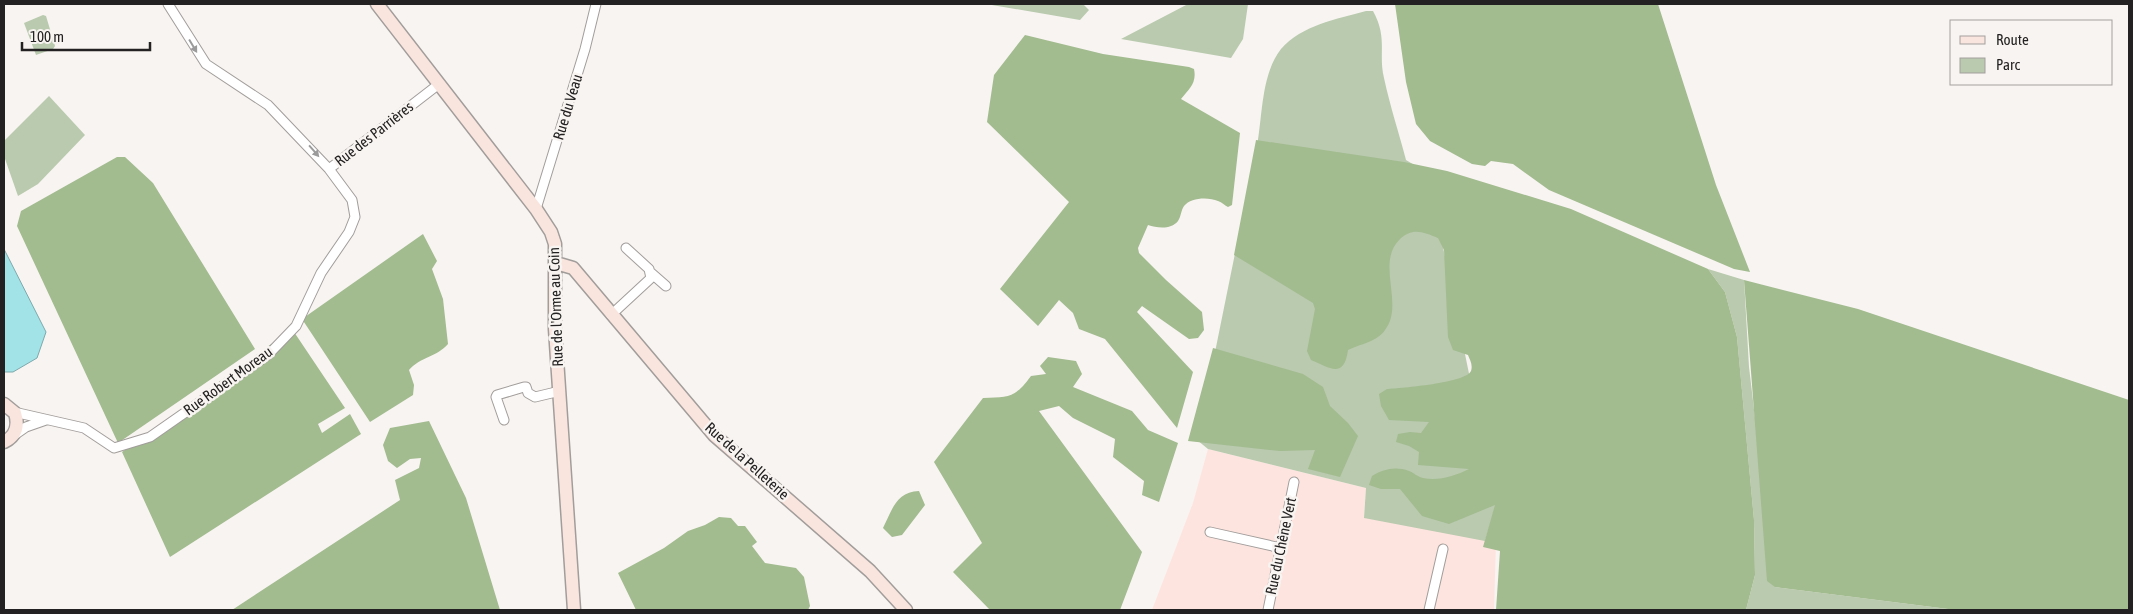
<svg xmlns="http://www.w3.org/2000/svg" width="2133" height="614" font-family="'Asap Condensed',sans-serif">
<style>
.industrial{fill:#fee4df}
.green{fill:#b9caae}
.forest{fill:#a2bb8f}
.water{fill:#a2e3e8;stroke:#7ca9ac}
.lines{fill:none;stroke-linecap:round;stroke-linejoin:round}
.minor-casing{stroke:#a19d9b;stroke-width:11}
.secondary-casing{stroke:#a19d9b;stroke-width:15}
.minor{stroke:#fff;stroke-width:9}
.secondary{stroke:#fae4de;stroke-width:12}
.oneway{fill:#9c9b9b}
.labels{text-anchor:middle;stroke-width:5;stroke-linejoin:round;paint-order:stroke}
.street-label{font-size:15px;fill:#232121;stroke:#f8f4f1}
</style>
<rect width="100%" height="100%" fill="#f8f4f1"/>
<path class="industrial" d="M1208 449 1366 488 1364 517 1496 541 1494 610H1152L1193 503Z"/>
<path class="green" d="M986 4H1083L1089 10 1080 20Z
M1188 4H1248L1243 39 1231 58 1121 39Z
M1366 11H1373C1388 38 1378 54 1384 78 1390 106 1399 133 1406 160L1421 169 1429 179 1496 505 1485 541 1364 518 1366 488 1208 449 1197 440C1217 344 1236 247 1256 151 1263 119 1260 76 1281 49 1302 25 1337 19 1366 11Z
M43 15 46 16 55 46 53 49 36 55 24 23Z
M49 96 85 135 38 184 18 196 4 156V141Z
M1708 269 1744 280 1749 367 1775 587 1956 610H1746L1755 575 1754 520 1737 337 1725 292Z"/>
<path class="forest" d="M1395 4H1658L1716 185 1750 272 1734 269 1549 190 1513 164 1491 161 1485 166 1472 164 1430 141 1416 124 1406 82Z
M1025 35 1103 54 1189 67 1194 69C1197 83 1189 89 1181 99L1240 133 1232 205 1228 207C1225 206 1222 202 1218 201 1209 197 1191 197 1184 206 1181 210 1181 217 1178 221 1171 230 1157 228 1148 225L1138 248 1139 253 1166 280 1202 312 1204 330 1198 338 1189 339 1142 306 1137 312 1193 372 1177 428 1105 339 1079 329 1073 313 1059 300 1038 326 1000 289 1069 202 987 122 994 75Z
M1256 140 1404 162 1447 171 1571 209 1708 269 1725 292 1737 337 1754 520 1755 575 1746 610H1496L1500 551 1483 547 1495 505 1449 524 1422 516 1400 489H1381L1369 485 1372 476C1384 469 1395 466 1409 471 1414 473 1418 477 1423 478 1439 481 1455 476 1469 469L1418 465 1419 452 1409 446 1396 442 1398 434 1410 432 1421 433 1429 422 1389 420 1381 406 1379 394 1387 389C1401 388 1466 383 1471 371 1473 365 1470 360 1468 355L1453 350 1448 337 1444 250 1438 238C1424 232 1412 227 1400 239 1375 263 1405 304 1385 330 1377 342 1360 344 1348 350 1344 379 1330 368 1311 360L1307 351 1315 309 1313 303 1234 255Z
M117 157H125L153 183 255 349 118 443 17 226 21 211Z
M423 234 437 261 432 269 443 299 448 344C437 357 420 357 409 370L414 385 413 395 370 422 302 319Z
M1744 280 1858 309 2129 400V610H1956L1775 587 1767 581Z
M292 329 345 408 318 424 322 433 350 414 361 434 170 557 122 452Z
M1213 348 1303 374 1323 387 1330 406 1348 423 1358 436 1340 477 1308 469 1315 450 1280 451 1188 441Z
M1048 357 1076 361 1082 374 1073 387 1132 411 1148 430 1178 443 1159 502 1142 495 1144 481 1113 457 1115 439 1073 418 1059 406 1039 411 1142 552 1120 610H990L953 572 982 543 934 462 983 398C1009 397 1015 398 1031 376L1046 374 1040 366Z
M429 421 466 498 500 610H232L400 500 395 480 419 468 421 458 410 459 397 468 388 461 383 445 390 428Z
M919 491 925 505 902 535 892 537 883 528C892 510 896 492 919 491Z
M719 517 731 518 738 526H745L757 542 752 546 765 563 796 568 804 577 810 606 808 610H636L618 573 664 548 688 531 705 525Z"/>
<path class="water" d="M4 249 46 332 37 358 13 372H4Z"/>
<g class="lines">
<g class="minor-casing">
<path id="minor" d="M168 4 206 64 268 105 329 169 439 84
M536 209 585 49 596 4
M650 272 666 286
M611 315 651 278 649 269 626 248
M14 412 84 428 114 448 150 437 269 354 296 326 321 273 349 232 355 217 352 200 329 169
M504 420 496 397 497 395 524 387H526L528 393 535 397 560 391
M13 436 26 427 46 420
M1210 532 1281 548
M1268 610 1294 482
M1429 610 1443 549"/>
</g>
<g class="secondary-casing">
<path id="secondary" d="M377 4 536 209 551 232 555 244V329L574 610
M556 263 573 268 714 435 870 571 906 610
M4 404 15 413C19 426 16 436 4 442"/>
</g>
<use href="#minor" class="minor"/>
<use href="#secondary" class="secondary"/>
</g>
<defs><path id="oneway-solid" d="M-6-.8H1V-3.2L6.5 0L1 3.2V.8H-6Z" transform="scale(1.25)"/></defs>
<g class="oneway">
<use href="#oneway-solid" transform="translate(193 46) rotate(59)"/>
<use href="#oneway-solid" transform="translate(314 151) rotate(49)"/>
</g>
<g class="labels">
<g class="street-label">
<text transform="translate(568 107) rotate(-73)" y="5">Rue du Veau</text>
<text transform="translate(374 134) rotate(-38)" y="5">Rue des Parrières</text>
<text transform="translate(556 307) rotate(-92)" y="5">Rue de l'Orme au Coin</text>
<text transform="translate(228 381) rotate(-36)" y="5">Rue Robert Moreau</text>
<text transform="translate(747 461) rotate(42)" y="5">Rue de la Pelleterie</text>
<text transform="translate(1281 546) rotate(-78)" y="5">Rue du Chêne Vert</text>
</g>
</g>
<rect width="2133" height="614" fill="none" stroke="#232121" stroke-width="10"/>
<rect x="1950" y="20" width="162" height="65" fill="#f8f4f1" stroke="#a3a09e"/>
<rect x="1960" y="36" width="25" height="8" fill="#fae4de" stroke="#a3a09e"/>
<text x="1996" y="45" font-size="15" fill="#232121">Route</text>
<rect x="1960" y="58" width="25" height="15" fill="#b9caae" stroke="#a3a09e"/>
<text x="1996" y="70" font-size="15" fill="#232121">Parc</text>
<path d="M22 42v8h128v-8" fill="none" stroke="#232121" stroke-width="2.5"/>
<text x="30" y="42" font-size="15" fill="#232121" stroke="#f8f4f1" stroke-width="4" paint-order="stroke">100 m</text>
</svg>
